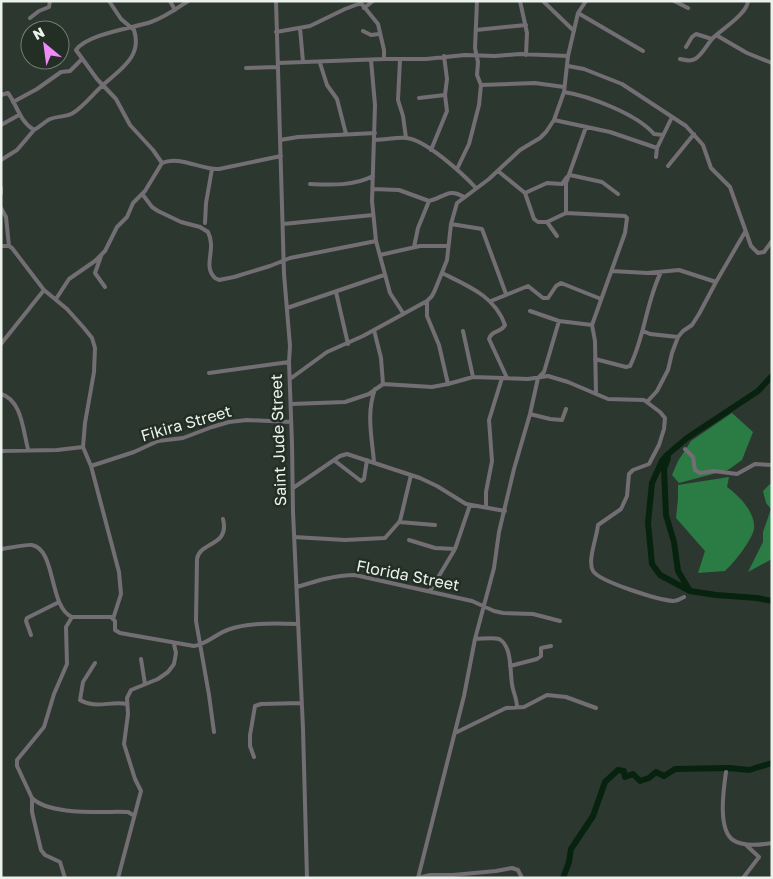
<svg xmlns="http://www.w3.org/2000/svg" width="773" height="879" font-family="'Golos Text',sans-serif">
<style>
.forest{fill:#2a7c44}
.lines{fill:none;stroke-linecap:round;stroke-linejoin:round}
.river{stroke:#082210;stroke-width:6}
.minor{stroke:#736e73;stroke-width:4}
.labels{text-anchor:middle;stroke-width:5;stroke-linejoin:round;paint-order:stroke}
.street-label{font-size:16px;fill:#ebf2ec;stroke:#232e25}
</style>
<rect width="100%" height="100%" fill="#2c382f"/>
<path class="forest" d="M732 413 753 432 742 460 728 470 679 483 672 475 678 461 691 441Z
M729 477 727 487C738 495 756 512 754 529 752 540 734 563 725 571L698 573 705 551 676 518 678 499V485Z
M772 482V559L748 572 763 542V532L771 509 766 503 763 491Z"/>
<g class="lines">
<path class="river" d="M772 376 758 391 687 438 667 455 662 461 652 483 648 523 652 564 660 575 690 591 716 595 757 598 772 601
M668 458 664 469 666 515 674 542 678 571 690 591
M563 878 569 862 571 849 593 816 605 782 618 770 624 771 625 777 633 774 640 781 649 778 656 772 664 776 675 769 729 768 749 770 772 763"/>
<path class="minor" d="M170 1 175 10
M276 1 284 274 290 346 289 362 292 444 293 512 303 729 307 878
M520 1 527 33 526 55
M543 1 574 31
M674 1 688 8
M361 3 378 24 384 50V59
M364 8 373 1
M578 13 643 51
M30 18 39 11 49 7 50 1
M300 28 303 62
M476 30 526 25
M363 31 371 35 379 34
M276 32 310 26 345 9 361 3
M716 35 747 53 772 63
M686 47 692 37 696 34 712 39
M680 59C685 60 690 62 695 59 703 54 707 44 713 38 722 29 747 14 748 1
M371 60 375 105 372 201 376 241 390 293 403 313
M400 60 398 100 403 116 406 138
M278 63 384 59H426L465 55 495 56 520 54 568 56
M320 63 327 85 337 99 346 134
M568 66 584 69 622 84 686 126 703 145 711 168 730 187 751 246 758 253 764 252 772 241
M246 68 278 67
M481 85 535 83 564 87
M564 92C589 96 637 114 654 134L663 135
M1 95 8 93C17 105 20 122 34 130 40 127 44 122 50 119 58 116 66 117 73 113 84 106 92 95 102 86 119 70 143 57 134 30L121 19 109 1
M419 98 445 95
M13 102 37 89 61 72 70 71 82 59
M554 120 610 132 657 148
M1 125 19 115
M280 140 298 137 375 133
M375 140C386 140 396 137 406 138 425 139 463 174 476 188
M431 150 447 111 445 95 447 79 444 56
M656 157 657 148 672 117
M1 160 17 150 34 130
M162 163 153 150 130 125 116 99 97 79 76 50C87 34 133 28 151 22 165 17 176 9 188 1
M668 166 694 134
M457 169 469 144 479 105 481 85 477 75 478 62 475 48 477 1
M498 171 525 193 534 219 538 222H547L566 213 625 216 627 218 625 233 592 325 595 341 596 394
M570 175 602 182 618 194
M310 184C332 185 354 186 373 176
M1 188V193
M373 189 399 190 429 201C444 198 448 187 464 197
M525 193 547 183 562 184 567 177
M143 195 152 207 158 211 181 222 200 227 208 232C217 250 202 265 215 278L219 280 234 277 270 266 290 258 376 241
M1 208 6 217 9 246
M566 213V183L586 127
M547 222 557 236
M205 223 206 203 212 169
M283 224 373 215
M451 224 482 229 506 294
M1 246H9L12 248 44 290 67 309 84 328 92 338 95 348 94 372 85 423 83 447 91 466 119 572 121 594 113 619
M414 247 418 228 429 201
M380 255 420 246H448
M101 256 95 273 105 287
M612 271 647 273 679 270 716 282
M442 273C468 286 495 296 505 325 501 333 491 330 489 339L507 378
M336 292 348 344
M56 299 69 279 95 261 105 251 117 227 127 217 133 203 145 191 162 163C179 155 201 170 219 169L281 156
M427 301V316L439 345 448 384
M491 301 528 286 543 298H548L556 286 561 283 601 299
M287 308 384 275
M530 311 559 321 592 325
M374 330 381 358 383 384
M463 331 473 377
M643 331 650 334 678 337
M1 344 44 290
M595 359 626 367 630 366C645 336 646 302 661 272
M209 373 289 362
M290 379 327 352 363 336 427 301 432 296 435 290 447 260 451 224 457 203 489 179 520 150 540 138 546 132 554 120 564 92 568 56 578 13 586 1
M1 394C22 400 23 431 28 449
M647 402 657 391 668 370 672 353 678 337 683 331 692 325 699 314 716 282 745 232
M291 404 345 402 369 394 383 384 432 387 448 384 473 377 528 379 548 376 568 382 608 399 644 400 660 412 665 418 664 429 659 445 649 464 633 470 629 474 627 496 621 509 598 525C597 537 587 561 593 571 600 582 659 600 673 601 677 601 680 599 684 597
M530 414 550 419 562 420 566 409
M685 449 693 457 695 470 700 473 714 471 737 474 755 464 772 465
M1 451 57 450 83 447
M335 461 361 481 364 479 367 460
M374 462C372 438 366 413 375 389
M91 466 134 452 158 441 183 438 212 427 229 422 247 420 291 422
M293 488 340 456 347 454 420 478 437 486 466 504 505 511
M486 507V492L492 461 489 420 502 378
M399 522 435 525
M294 537 345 540 385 538 400 521 411 475
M409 540 435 548 455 549
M1 549C9 548 27 544 32 545 56 549 49 608 72 617H111L115 621V630L120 633 194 646C207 644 217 633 230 629 249 622 278 623 298 624
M297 587C316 581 335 575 355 575L472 601 494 611 503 613 533 614 560 621
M430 591 455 549 470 505
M31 635 26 621 27 618 59 602
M475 639C482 639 492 637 499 639 512 645 510 672 512 684 513 692 517 699 517 707
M141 659 145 684
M95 663 83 682 80 700C95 709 110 701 127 704
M510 666 537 659 541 656V648L551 646
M214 732 209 695 196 621 197 559C200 541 230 547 223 519
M455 733 506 708 524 707 547 695 566 697 596 708
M254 757 250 746V735L255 706 261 704 301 703
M726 772C724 787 717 829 733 840 743 847 760 845 772 843
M32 798C50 816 103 811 128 812L133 815
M65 878 60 862 45 855 41 850 32 812V798L17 766V760L44 727 54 694 67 664 66 627 72 617
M118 878 141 791 135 779 124 744 128 714 127 698 131 690 158 679 168 672 174 664 176 653 174 644
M418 878 464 696 475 639 494 568 499 532 514 469 530 414 538 378 544 372 559 321
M418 878 430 875H453L496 871 512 868 518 870 522 878
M743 878 759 857 745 844"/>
</g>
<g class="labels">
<g class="street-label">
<text transform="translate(186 423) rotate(-16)" y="6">Fikira Street</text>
<text transform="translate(278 440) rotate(-92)" y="6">Saint Jude Street</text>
<text transform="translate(408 575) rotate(11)" y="6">Florida Street</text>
</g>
</g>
<rect width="773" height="879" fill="none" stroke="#ebf2ec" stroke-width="5"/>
<g transform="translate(45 45) rotate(331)"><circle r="24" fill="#232e25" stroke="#737c75"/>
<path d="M0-4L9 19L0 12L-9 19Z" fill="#ee8bf8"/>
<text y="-8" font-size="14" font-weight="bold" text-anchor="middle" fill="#ebf2ec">N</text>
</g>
</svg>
